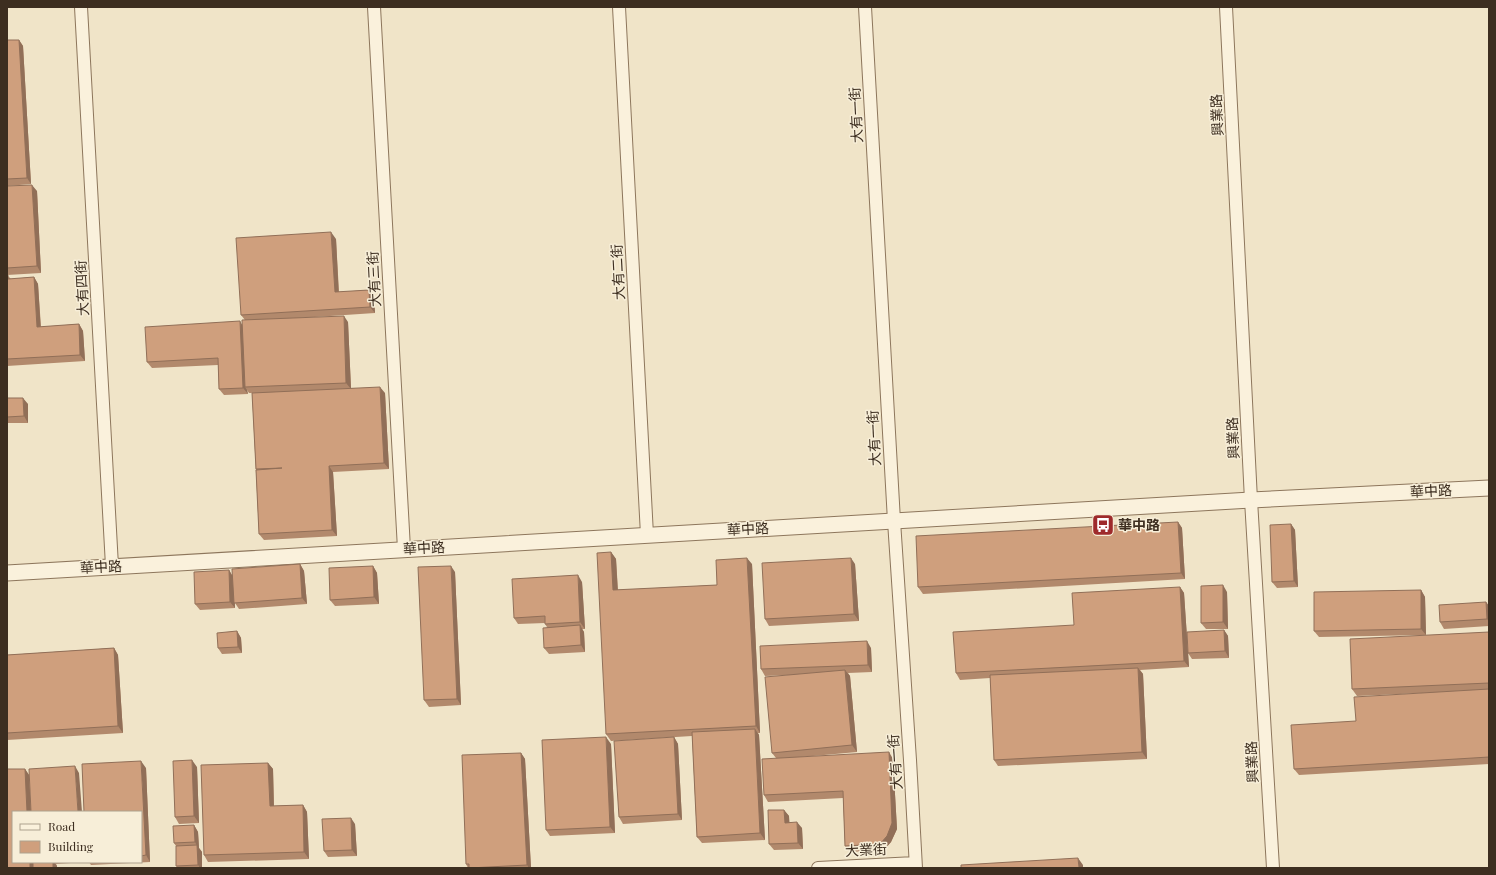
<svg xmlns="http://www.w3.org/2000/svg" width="1496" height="875" font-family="'Playfair Display','Noto Sans TC',serif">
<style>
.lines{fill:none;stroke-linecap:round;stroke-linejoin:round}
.minor-casing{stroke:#8d765c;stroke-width:14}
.tertiary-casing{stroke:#8d765c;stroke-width:17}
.minor{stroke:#faf1dc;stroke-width:12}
.tertiary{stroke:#faf1dc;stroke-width:15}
.wall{fill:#b2896c}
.shaded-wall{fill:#916f58}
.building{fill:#cf9f7d;stroke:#916f58}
.labels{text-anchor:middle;stroke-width:3;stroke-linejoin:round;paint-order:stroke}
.street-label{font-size:14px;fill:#3d2e20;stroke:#f7eed8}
.poi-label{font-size:14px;font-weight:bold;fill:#3d2e20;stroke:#f7eed8;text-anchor:start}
</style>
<rect width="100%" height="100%" fill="#f0e4c8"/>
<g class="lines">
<g class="minor-casing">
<path id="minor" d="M81 7 112 566
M374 7 404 549
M619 7 647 535
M865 7 894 521 910 760 916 868
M1226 7 1251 500 1273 868
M818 868 915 863"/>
</g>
<g class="tertiary-casing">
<path id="tertiary" d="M7 573 1251 500 1489 488"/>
</g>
<use href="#minor" class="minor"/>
<use href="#tertiary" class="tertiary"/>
</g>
<path class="wall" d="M7 40H19L23 46 31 184 7 186Z
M7 186 37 191 41 273 7 275Z
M336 239 339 292 369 290 374 297 375 313 300 318 348 322 351 388 385 393 389 469 333 472 337 536 264 540 259 534 252 393H249L247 390 248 394 224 395 219 389 218 365 152 368 147 362 242 325 245 320 241 315Z
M7 275 11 279 34 277 38 284 41 327 79 324 83 331 85 361 7 366Z
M7 398 28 404V423H7Z
M1178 522 1182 528 1185 579 923 594 918 587Z
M1291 524 1295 530 1298 587 1277 588 1272 582Z
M611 552 616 559 618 590 717 585 752 564 760 733H758L759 735 765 840 702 843 697 837 692 736 611 741 606 734Z
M300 564 304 571 307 604 239 609 235 603V608L200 610 195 604 229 570 232 575Z
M855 564 859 621 769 626 765 619Z
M373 566 377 573 379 604 335 606 330 600Z
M455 572 461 705 429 707 424 700Z
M582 582 585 629H582L584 632 585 652 549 654 544 648 547 627 545 624V623L518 624 514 618Z
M1180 587 1184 593 1189 667 1140 670 1143 674 1147 759 998 766 994 760 990 678 960 680 956 673 1074 625Z
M1421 590 1425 597 1426 635 1319 637 1314 631Z
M1227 592 1228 629H1206L1201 623Z
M1486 602 1489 606V626L1444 629 1440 622Z
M1224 630 1228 636 1229 658 1192 659 1188 653Z
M237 631 241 638 242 653 222 654 218 648Z
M1489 632V764L1299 775 1294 769 1356 721 1422 693 1357 696 1352 689Z
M114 648 118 655 123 733 7 740V655Z
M871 648 872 672 848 673 850 676 857 752 802 757 893 759 897 829 891 842 884 850 850 852 845 846 843 798 768 802 764 795 776 758 772 753 789 675 765 676 761 669Z
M674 737 678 744 682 820 623 824 619 817Z
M611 744 615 833 550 836 546 830Z
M521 753 525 759 531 868H468L466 864Z
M268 763 273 769 274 806 303 805 307 812 309 859 208 862 204 855Z
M197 767 199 823 179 824 175 817Z
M146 768 150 862 91 865 89 862H141V812Z
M7 769H25L29 775 31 812H13V862H85L56 864 57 866V868H7Z
M784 810 789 816V822L802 828 803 849 774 850 769 844Z
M355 824 357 856 328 857 324 851Z
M194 825 198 832 199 848 202 852V868H178L176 866V846L174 843Z"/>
<path class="shaded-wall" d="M19 40 23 46 31 184 27 178Z
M32 185 37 191 41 273 37 266Z
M331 232 336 239 339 299 335 292Z
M34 277 38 284 41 333 37 327Z
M369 290 374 297 375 313 370 307Z
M344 316 348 322 351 389 346 383Z
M240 321 244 328 245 387 247 390 248 394 243 388Z
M79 324 83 331 85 361 80 355Z
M380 387 385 393 389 469 384 463Z
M23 398 28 404V423L24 416Z
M329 466 333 472 337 536 332 530Z
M1178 522 1182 528 1185 579 1181 573Z
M1291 524 1295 530 1298 587 1294 581Z
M611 552 616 559 618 596 613 590Z
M747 558 752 564 760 733 756 726Z
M851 558 855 564 859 621 854 614Z
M300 564 304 571 307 604 302 598Z
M373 566 377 573 379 604 374 597Z
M451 566 455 572 461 705 457 699Z
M229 570 233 577 235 608 230 602Z
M578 575 582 582 585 629 580 622Z
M1223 585 1227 592 1228 629 1223 622Z
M1180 587 1184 593 1189 667 1184 661Z
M1421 590 1425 597 1426 635 1421 629Z
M1486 602 1489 606V622L1487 619Z
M580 625 584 632 585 652 581 645Z
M1224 630 1228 636 1229 658 1225 651Z
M237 631 241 638 242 653 238 647Z
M867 641 871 648 872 672 868 665Z
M114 648 118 655 123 733 118 726Z
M1138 668 1143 674 1147 759 1142 752Z
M845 670 850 676 857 752 852 745Z
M755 729 759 735 765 840 760 833Z
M606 737 611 744 615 833 610 827Z
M674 737 678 744 682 820 678 814Z
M889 752 893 759 897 829 891 842 884 850 880 844Z
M521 753 525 759 531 868H529L527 865Z
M192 760 197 767 199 823 194 816Z
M141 761 146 768 150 862 146 855Z
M268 763 273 769 274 813 270 806Z
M75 766 79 773 82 812H78Z
M25 769 29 775 31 812H27Z
M303 805 307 812 309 859 304 852Z
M784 810 789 816 790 829 785 823Z
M351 818 355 824 357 856 352 850Z
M797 822 802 828 803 849 798 843Z
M194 825 198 832 199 848 202 852V868H200L198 865 197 846 195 842Z
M1078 858 1083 865V868H1079Z
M30 862H34V868H30Z
M53 862H54L57 866V868H53Z"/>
<path class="building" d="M7 40H19L27 178 7 179Z
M32 185 37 266 7 268V186Z
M331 232 335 292 369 290 370 307 241 315 236 238Z
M7 275H8V279L34 277 37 327 79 324 80 355 7 359Z
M344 316 346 383 245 387 242 320Z
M240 321 243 388 219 389 218 358 147 362 145 327Z
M380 387 384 463 329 466 332 530 259 534 256 470 282 468 256 469 252 393Z
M7 398H23L24 416 7 417Z
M1178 522 1181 573 918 587 916 536Z
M1291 524 1294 581 1272 582 1270 525Z
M611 552 613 590 717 585 716 560 747 558 756 726 606 734 597 553Z
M851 558 854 614 765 619 762 563Z
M300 564 302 598 234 603 232 569Z
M373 566 374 597 330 600 329 568Z
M451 566 457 699 424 700 418 567Z
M229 570 230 602 195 604 194 572Z
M578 575 580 622 545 624V616L514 618 512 579Z
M1223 585V622L1201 623V586Z
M1180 587 1184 661 956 673 953 632 1074 625 1072 593Z
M1421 590V629L1314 631V592Z
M1486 602 1487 619 1440 622 1439 605Z
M580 625 581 645 544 648 543 628Z
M1224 630 1225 651 1188 653 1187 632Z
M237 631 238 647 218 648 217 633Z
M1489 632V683L1352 689 1350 639Z
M867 641 868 665 761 669 760 646Z
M114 648 118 726 7 733V655Z
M1138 668 1142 752 994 760 990 675Z
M845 670 852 745 772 753 765 677Z
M1489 689V757L1294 769 1291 725 1356 721 1354 697Z
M755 729 760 833 697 837 692 732Z
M606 737 610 827 546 830 542 740Z
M674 737 678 814 619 817 614 741Z
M889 752 892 823 887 836 880 844 845 846 843 791 764 795 762 759Z
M521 753 527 865 469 868V864H466L462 755Z
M192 760 194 816 175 817 173 761Z
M141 761 146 855 141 856V812H84L82 764Z
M268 763 270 806 303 805 304 852 204 855 201 765Z
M75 766 78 812H31L29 769Z
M7 769H25L27 812H13V862H30V868H7Z
M768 810H784L785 823 797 822 798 843 769 844Z
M351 818 352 850 324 851 322 819Z
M194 825 195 842 174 843 173 826Z
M197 845 198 865 176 866V846Z
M1078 858 1079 868H961V865Z
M33 862H53V868H33Z"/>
<defs>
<g id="bus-square" transform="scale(1.15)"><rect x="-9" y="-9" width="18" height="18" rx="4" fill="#9e2a2b" stroke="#f7eed8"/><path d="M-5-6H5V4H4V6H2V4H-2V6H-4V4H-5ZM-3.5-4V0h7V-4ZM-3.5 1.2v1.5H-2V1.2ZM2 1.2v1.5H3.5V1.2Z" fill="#fff"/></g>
</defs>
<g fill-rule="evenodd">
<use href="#bus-square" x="1103" y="525"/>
</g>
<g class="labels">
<g class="street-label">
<text transform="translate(856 115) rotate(-93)" y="5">大有一街</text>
<text transform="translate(1217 115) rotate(-93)" y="5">興業路</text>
<text transform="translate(618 272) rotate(-93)" y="5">大有二街</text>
<text transform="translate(374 279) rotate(-93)" y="5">大有三街</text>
<text transform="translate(82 288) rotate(-93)" y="5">大有四街</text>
<text transform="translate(874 438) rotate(-93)" y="5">大有一街</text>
<text transform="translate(1233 438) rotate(-93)" y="5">興業路</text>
<text transform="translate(1431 491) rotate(-3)" y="5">華中路</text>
<text transform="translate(748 529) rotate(-3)" y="5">華中路</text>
<text transform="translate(424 548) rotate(-3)" y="5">華中路</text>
<text transform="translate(101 567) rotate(-3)" y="5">華中路</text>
<text transform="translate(895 762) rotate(-94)" y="5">大有一街</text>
<text transform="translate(1252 762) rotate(-93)" y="5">興業路</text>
<text transform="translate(866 850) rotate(-3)" y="5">大業街</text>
</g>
<g class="poi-label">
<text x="1118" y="530">華中路</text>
</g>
</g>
<rect width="1496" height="875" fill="none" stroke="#3d2e20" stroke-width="16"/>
<rect x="12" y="811" width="130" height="52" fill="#f7eed8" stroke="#ada18e"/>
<rect x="20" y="824" width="20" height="6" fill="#faf1dc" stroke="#ada18e"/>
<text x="48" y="831" font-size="12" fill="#3d2e20">Road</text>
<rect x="20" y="841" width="20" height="12" fill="#cf9f7d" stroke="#ada18e"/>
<text x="48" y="851" font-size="12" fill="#3d2e20">Building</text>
</svg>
